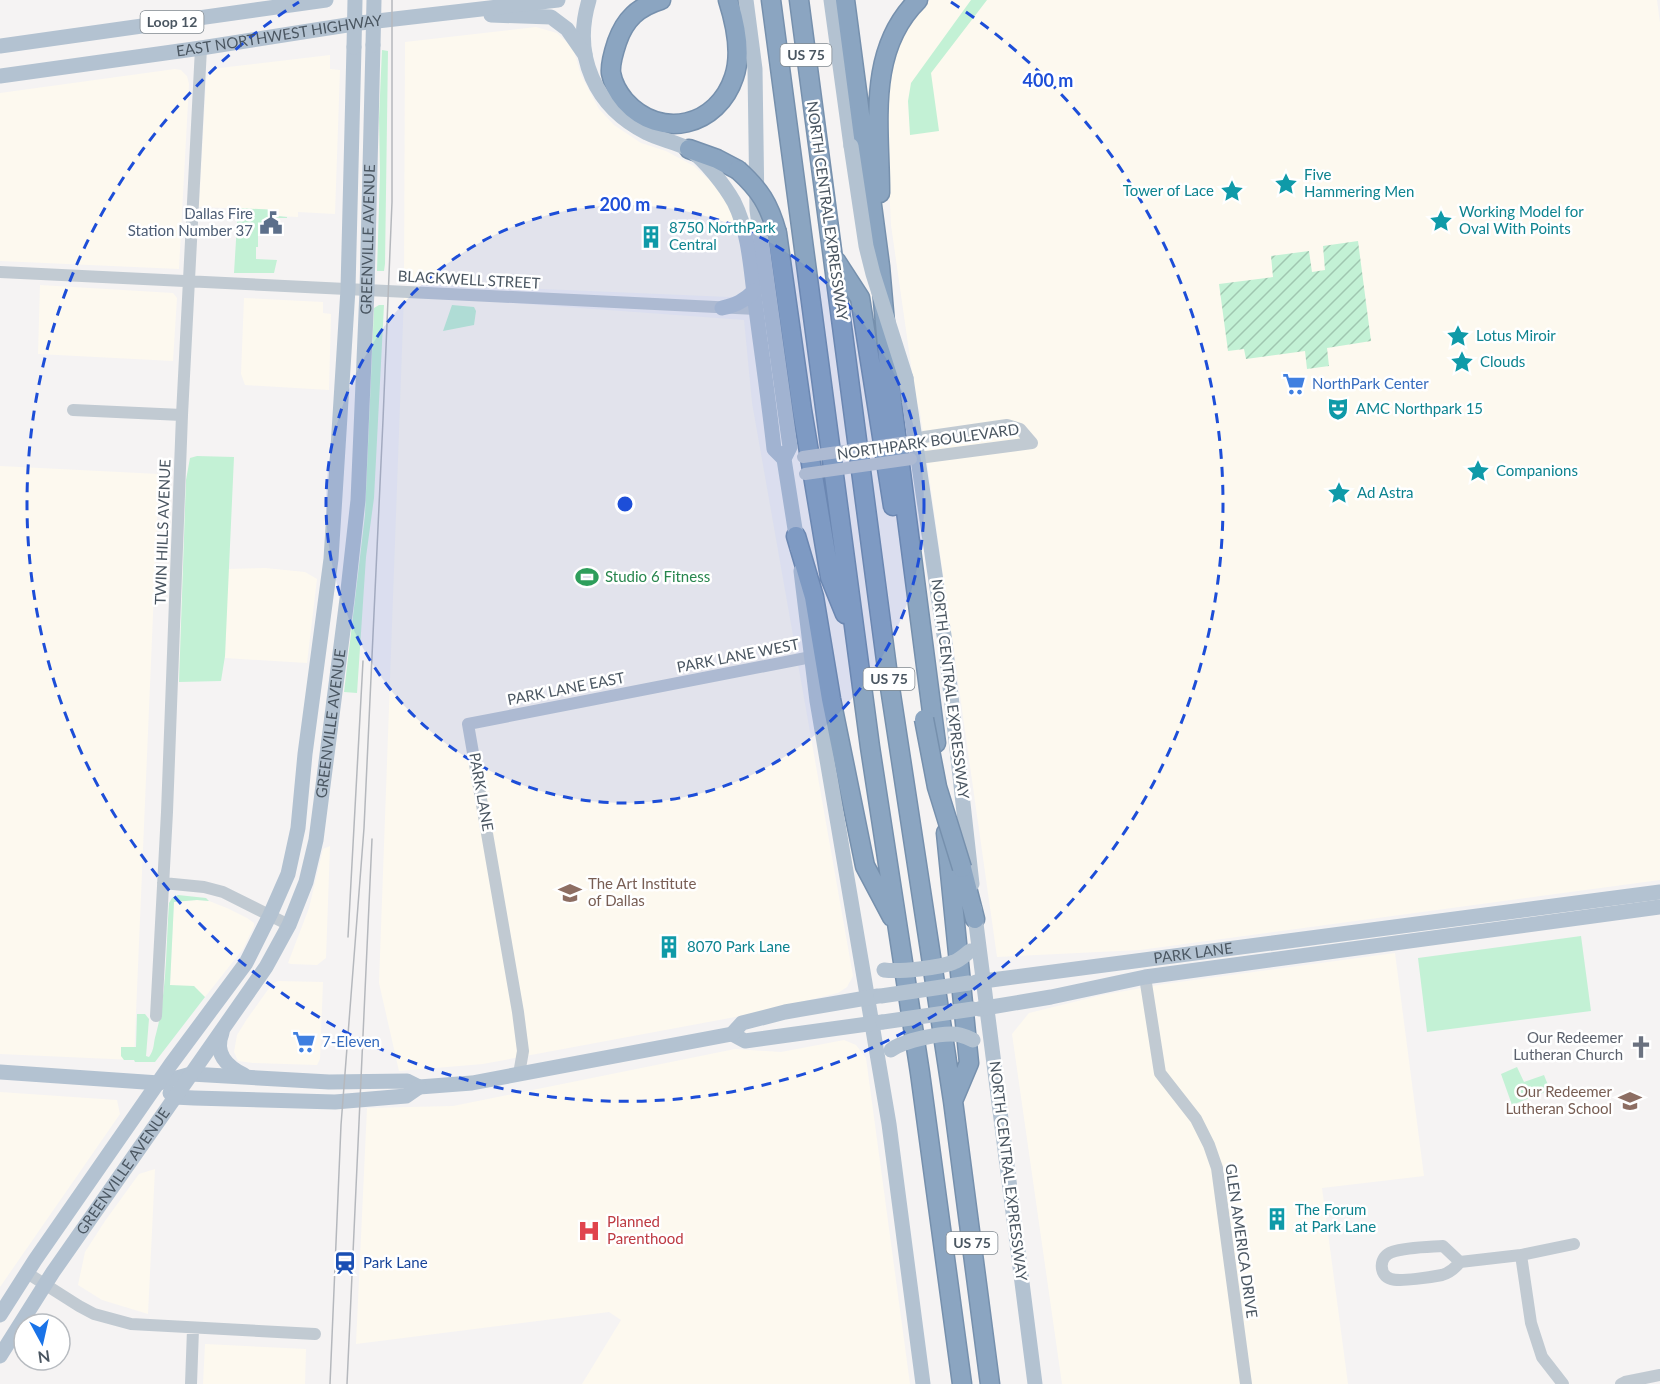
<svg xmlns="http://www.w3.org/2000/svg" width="1660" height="1384" font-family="Lato,sans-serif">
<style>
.commercial{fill:#fdf9ef}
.green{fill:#c3f1d5}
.garden{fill:url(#garden-furrows)}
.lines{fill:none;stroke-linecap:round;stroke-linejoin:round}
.highway-casing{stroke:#7690ad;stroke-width:21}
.minor{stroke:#c1cad2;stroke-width:12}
.major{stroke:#b3c2d1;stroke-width:15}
.highway{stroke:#8ba5c1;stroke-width:18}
.tram{stroke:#b5b8bd;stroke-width:1.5}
.highway-bridge-casing{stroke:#7690ad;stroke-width:21;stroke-linecap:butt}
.minor-bridge{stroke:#c1cad2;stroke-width:12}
.major-bridge{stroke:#b3c2d1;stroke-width:15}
.highway-bridge{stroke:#8ba5c1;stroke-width:18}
.ring{fill:none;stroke:#1d4ed8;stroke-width:3;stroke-dasharray:10 8}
.labels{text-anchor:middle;stroke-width:5;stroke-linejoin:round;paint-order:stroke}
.shield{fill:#fff;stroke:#808990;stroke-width:1.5}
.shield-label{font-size:14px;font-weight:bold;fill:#4a5661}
.street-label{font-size:15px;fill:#4a5661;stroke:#fff}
.culture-label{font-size:15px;fill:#0d838f;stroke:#fff;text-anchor:start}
.service-label{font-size:15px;fill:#4e5e75;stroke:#fff;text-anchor:end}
.shop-label{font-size:15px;fill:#366cbe;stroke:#fff;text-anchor:start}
.leisure-label{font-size:15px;fill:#27864d;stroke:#fff;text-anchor:start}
.education-label{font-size:15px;fill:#785e54;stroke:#fff;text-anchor:start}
.worship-label{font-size:15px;fill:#5b616d;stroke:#fff;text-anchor:end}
.health-label{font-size:15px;fill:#be3a42;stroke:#fff;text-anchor:start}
.transit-label{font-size:15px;fill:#164399;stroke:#fff;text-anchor:start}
.centre{fill:#1d4ed8;stroke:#fff;stroke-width:3}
.ring-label{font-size:18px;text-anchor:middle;font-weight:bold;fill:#1d4ed8;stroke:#fff;stroke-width:5;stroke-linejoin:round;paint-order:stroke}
</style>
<defs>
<pattern id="garden-furrows" width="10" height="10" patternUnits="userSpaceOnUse" patternTransform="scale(1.5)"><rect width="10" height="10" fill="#c3f1d5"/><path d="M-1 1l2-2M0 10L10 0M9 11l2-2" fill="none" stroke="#a0c6b0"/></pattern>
</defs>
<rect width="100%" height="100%" fill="#f5f3f3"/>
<path class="commercial" d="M930 0H1657L1660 23V880L1140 950 997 957 920 412 916 400 891 225 885 103 895 46 917 12Z
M536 27 557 33 573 48 581 75 599 109 614 125 641 143 666 151 694 166 715 185 726 201 740 234 749 286 742 295 730 297 404 283 405 42Z
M330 55V69L340 70 335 214 298 212V217L277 216V210L199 207 206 80 211 69Z
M175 69 181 70 187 76 189 84 179 269 0 261V93Z
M40 285 173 293 177 298 173 361 38 354Z
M404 295 744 320 752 403 853 976 847 987 838 993 746 1015 483 1064 399 1071 379 983Z
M244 298 323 302V313L331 314 329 390 245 385 241 374Z
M0 466 159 474 134 1060 0 1054Z
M265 568 305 572 317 579 307 663 225 658 228 569Z
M330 846 326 958 317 965 291 964 288 963 309 908 323 849Z
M197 900 209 901 227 908 247 918 254 923V926L243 949 205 997 194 986H170L174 901Z
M1395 953 1424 1176 1322 1188 1348 1384H1062L1012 1034 1029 1013 1102 995 1164 984Z
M278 981 323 982 320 1059 317 1065 253 1063 238 1061 234 1052 237 1035 247 1019 272 984Z
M844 1040 856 1045 866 1058 910 1384H582L621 1320 609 1312 356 1344 367 1108 453 1106 735 1049 781 1052Z
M0 1092 117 1100 120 1114 0 1287Z
M155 1169 148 1314 102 1300 78 1285 85 1252 105 1221 139 1174Z
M205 1344 306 1349 305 1384H203Z"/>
<path class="green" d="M971 0H987L931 73 939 131 910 135 908 101 911 83Z
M382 50 388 51 385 264 384 271H377L380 172 379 118Z
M238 208 278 210V216L287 217V218H268L267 223H258V247H256V259L277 260 274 273H234Z
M379 305H384L374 498 366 557 357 693 344 692 365 515 374 308Z
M452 305 474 307 476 311 474 325 443 331Z
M197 456 234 457 225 656 221 681 179 682 186 480 190 458Z
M178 895 206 898 209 901 197 900 174 902 170 985 194 986 205 997 155 1062H135L134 1060H124L121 1056V1047H136L137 1014H145L149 1019 146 1056 149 1057C155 1049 153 1043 156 1034 167 993 166 946 169 903L172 898Z
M1581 936 1591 1011 1427 1032 1418 958Z
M1517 1067 1524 1082 1544 1075 1550 1090 1512 1105 1501 1074Z"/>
<path class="garden" d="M1358 241 1371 341 1327 348 1329 366 1307 369 1305 351 1246 359 1244 349 1228 351 1219 284 1273 277 1271 256 1309 251 1312 272 1325 270 1323 246Z"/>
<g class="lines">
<g class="highway-casing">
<path id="highway" d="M661 0C638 7 625 19 617 42 614 51 610 63 611 73 613 84 619 94 625 101 661 141 718 126 734 77 742 54 735 22 728 0
M771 0 870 747 920 1073 962 1384
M799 0 887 668 953 1101 990 1384
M845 0 880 266 892 403 936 743
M689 149 717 159 738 170
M880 193C880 126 866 51 918 0
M777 233 802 410 830 577 845 614
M836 261 860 298 893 506
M796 536 814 597 831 699 865 866 892 917
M946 833 969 1063 953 1101
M962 868 975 919"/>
</g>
<path class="minor" d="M0 272 756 309
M73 410 182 415
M908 442 924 437 1007 425 1020 429 1032 443
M911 459 1032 443
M163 883 204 887 223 892 289 925
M1145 977 1160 1073 1196 1119 1209 1145 1217 1168 1246 1384
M156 1016 167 812 182 415 201 48
M519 1074 523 1051 518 1012 468 724 811 657
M1521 1255 1531 1323 1542 1357 1563 1384
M1460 1262 1443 1246C1427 1247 1407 1247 1392 1252 1379 1256 1378 1275 1391 1279 1400 1282 1432 1277 1442 1275 1449 1273 1456 1267 1460 1262L1521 1255 1574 1244
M27 1273 79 1306 94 1314 131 1324 315 1334
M191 1384 193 1329
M1621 1384 1625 1382 1660 1375"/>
<g class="major">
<path d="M589 0C572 56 595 107 647 133 660 140 678 142 690 150 705 160 725 186 734 202 750 234 751 274 756 309 762 356 769 402 774 449L784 459"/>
<path d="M746 0 755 69 757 210 790 447 784 459 798 548"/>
<path d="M831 0 851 146"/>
<path d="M491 15 551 17 567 29 585 55"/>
<path d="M0 46 326 0"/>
<path id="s1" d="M0 76 201 48 360 23 558 0"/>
<path d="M722 308C736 305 744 301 754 291"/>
<path d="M906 378 945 642 972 884"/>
<path d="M801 571 817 701 889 1124 923 1384"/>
<path d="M974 908 1035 1384"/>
<path id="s2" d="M976 982 1660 892"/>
<path d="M979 1009 1051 997 1145 977 1660 907"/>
<path d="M222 1033C214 1053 226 1066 244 1075"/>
<path d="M732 1034 745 1041 882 1022"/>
<path d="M0 1072 159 1083 191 1074 329 1082 407 1081 419 1087 472 1083 732 1034 742 1023 785 1012 878 996"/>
<path d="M170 1093 174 1097 194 1098 335 1102 406 1096 419 1087"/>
<path d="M0 1315 35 1260 171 1064 246 963 270 915 288 874 298 828 305 754 331 559 348 289 354 47"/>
<path id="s3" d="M0 1356 53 1272 266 967 289 925 306 882 316 840 347 599 358 500 367 290 373 45"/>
</g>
<use href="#highway" class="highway"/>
<path class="tram" d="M348 937 363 661
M330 1384 341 1125 364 828 383 420 392 202V0
M347 1384 372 839"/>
<g class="highway-bridge-casing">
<path id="highway-bridge" d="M738 170C760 190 769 204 777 233
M924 719 937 787 962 868"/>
</g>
<path class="minor-bridge" d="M803 457 908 442
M805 474 911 459"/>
<path class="major-bridge" d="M373 45 374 0
M354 47 355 0
M851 146 866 246 873 274 906 378
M884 970C899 972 940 968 954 962 960 960 965 955 970 951
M881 996 969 983
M883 1022 973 1009
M891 1050C902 1041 945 1031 960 1035 964 1036 969 1038 973 1040"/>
<use href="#highway-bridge" class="highway-bridge"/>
</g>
<circle cx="625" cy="504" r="299" fill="#1d4ed8" fill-opacity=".12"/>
<g class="ring">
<circle cx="625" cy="504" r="299"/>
<path d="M951 2A598 598 0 1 1 299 2"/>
</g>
<defs>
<g id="sight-bare" transform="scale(1.8)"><path d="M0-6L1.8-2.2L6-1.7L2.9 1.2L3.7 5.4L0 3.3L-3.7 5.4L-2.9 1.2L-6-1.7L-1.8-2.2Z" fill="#0f9aa8" stroke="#fff" stroke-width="2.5" paint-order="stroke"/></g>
<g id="civic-bare" transform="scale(1.8)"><path d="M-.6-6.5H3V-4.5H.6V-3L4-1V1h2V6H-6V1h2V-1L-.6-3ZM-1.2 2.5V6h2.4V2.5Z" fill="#5c6f8a" stroke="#fff" stroke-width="2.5" paint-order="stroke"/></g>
<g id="building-bare" transform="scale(1.8)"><path d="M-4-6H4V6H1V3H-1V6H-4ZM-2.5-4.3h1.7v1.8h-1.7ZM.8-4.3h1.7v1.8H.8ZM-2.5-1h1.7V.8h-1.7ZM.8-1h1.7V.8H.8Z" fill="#0f9aa8" stroke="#fff" stroke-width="2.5" paint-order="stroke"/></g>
<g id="supermarket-bare" transform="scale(1.8)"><path d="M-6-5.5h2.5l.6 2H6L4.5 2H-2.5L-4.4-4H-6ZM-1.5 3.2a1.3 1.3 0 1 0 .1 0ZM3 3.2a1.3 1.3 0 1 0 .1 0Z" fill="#3f7fe0" stroke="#fff" stroke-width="2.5" paint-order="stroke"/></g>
<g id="theatre-bare" transform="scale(1.8)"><path d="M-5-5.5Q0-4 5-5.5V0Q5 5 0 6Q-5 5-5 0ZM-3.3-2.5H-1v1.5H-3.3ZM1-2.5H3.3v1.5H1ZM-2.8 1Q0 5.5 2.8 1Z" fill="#0f9aa8" stroke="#fff" stroke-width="2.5" paint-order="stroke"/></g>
<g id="stadium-bare" transform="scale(1.8)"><path d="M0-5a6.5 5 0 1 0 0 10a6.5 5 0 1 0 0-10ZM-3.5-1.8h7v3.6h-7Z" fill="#2e9e5b" stroke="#fff" stroke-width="2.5" paint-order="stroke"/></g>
<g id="university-bare" transform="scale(1.8)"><path d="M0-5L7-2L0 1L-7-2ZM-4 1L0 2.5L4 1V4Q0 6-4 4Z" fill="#8d6e63" stroke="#fff" stroke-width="2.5" paint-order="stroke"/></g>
<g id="church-bare" transform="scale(1.8)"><path d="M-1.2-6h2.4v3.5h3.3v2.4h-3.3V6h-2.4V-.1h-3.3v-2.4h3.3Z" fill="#6b7280" stroke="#fff" stroke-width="2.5" paint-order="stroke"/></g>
<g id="school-bare" transform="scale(1.8)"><path d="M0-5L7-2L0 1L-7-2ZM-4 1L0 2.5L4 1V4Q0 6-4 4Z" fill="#8d6e63" stroke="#fff" stroke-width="2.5" paint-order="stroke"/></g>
<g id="hospital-bare" transform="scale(1.8)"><path d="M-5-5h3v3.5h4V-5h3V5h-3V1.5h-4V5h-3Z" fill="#e0444e" stroke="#fff" stroke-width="2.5" paint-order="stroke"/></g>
<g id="station-bare" transform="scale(1.8)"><path d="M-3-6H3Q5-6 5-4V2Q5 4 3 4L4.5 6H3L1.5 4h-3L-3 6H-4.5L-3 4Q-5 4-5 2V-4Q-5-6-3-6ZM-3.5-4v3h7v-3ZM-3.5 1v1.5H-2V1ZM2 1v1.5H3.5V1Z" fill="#1a4fb4" stroke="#fff" stroke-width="2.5" paint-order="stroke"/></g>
</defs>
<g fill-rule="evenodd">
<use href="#sight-bare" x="1286" y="184"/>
<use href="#sight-bare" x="1232" y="191"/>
<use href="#sight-bare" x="1441" y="221"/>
<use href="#civic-bare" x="271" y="223"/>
<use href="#building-bare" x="651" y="237"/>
<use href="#sight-bare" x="1458" y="336"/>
<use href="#sight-bare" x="1462" y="362"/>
<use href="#supermarket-bare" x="1294" y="384"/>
<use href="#theatre-bare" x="1338" y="409"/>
<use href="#sight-bare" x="1478" y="471"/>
<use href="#sight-bare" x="1339" y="493"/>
<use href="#stadium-bare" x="587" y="577"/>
<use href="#university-bare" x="570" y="893"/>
<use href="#building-bare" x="669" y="947"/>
<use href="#supermarket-bare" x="304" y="1042"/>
<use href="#church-bare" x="1641" y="1047"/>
<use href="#school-bare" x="1630" y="1101"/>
<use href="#building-bare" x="1277" y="1219"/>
<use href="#hospital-bare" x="589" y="1231"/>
<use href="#station-bare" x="345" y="1263"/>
</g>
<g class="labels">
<g class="shield">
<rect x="140.5" y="11" width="63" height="22" rx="4.5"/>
<rect x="780.5" y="44" width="51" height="22" rx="4.5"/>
<rect x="863.5" y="668" width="51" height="22" rx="4.5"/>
<rect x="946.5" y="1232" width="51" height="22" rx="4.5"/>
</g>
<g class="shield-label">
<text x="172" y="27">Loop 12</text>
<text x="806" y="60">US 75</text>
<text x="889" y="684">US 75</text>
<text x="972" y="1248">US 75</text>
</g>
<g class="street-label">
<text dy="5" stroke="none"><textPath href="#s1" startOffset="282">EAST NORTHWEST HIGHWAY</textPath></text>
<text transform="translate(827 211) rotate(82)" y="5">NORTH CENTRAL EXPRESSWAY</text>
<text dy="5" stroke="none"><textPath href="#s3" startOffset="1212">GREENVILLE AVENUE</textPath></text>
<text transform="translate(469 280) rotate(3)" y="5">BLACKWELL STREET</text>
<text transform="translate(928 442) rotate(-8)" y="5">NORTHPARK BOULEVARD</text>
<text transform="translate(163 532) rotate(-88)" y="5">TWIN HILLS AVENUE</text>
<text transform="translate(738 656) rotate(-11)" y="5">PARK LANE WEST</text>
<text transform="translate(566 689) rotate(-11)" y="5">PARK LANE EAST</text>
<text transform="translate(950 689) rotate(83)" y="5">NORTH CENTRAL EXPRESSWAY</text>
<text dy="5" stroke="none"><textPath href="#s3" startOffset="726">GREENVILLE AVENUE</textPath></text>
<text transform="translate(481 792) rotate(80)" y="5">PARK LANE</text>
<text dy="5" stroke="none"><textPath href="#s2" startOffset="219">PARK LANE</textPath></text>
<text dy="5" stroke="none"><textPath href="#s3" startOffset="222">GREENVILLE AVENUE</textPath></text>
<text transform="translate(1008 1171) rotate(83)" y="5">NORTH CENTRAL EXPRESSWAY</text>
<text transform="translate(1241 1241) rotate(82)" y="5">GLEN AMERICA DRIVE</text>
</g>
<g class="culture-label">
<text x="1304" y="180">Five<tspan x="1304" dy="17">Hammering Men</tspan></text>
<text x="1214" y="196" text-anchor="end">Tower of Lace</text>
<text x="1459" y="217">Working Model for<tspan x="1459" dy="17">Oval With Points</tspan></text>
<text x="669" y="233">8750 NorthPark<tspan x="669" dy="17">Central</tspan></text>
<text x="1476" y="341">Lotus Miroir</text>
<text x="1480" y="367">Clouds</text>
<text x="1356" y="414">AMC Northpark 15</text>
<text x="1496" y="476">Companions</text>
<text x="1357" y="498">Ad Astra</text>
<text x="687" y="952">8070 Park Lane</text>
<text x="1295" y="1215">The Forum<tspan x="1295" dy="17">at Park Lane</tspan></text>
</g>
<g class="service-label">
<text x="253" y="219">Dallas Fire<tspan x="253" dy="17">Station Number 37</tspan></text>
</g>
<g class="shop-label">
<text x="1312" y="389">NorthPark Center</text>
<text x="322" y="1047">7-Eleven</text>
</g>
<g class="leisure-label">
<text x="605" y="582">Studio 6 Fitness</text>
</g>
<g class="education-label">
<text x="588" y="889">The Art Institute<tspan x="588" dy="17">of Dallas</tspan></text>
<text x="1612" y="1097" text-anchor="end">Our Redeemer<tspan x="1612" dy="17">Lutheran School</tspan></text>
</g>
<g class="worship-label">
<text x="1623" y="1043">Our Redeemer<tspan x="1623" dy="17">Lutheran Church</tspan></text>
</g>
<g class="health-label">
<text x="607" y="1227">Planned<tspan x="607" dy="17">Parenthood</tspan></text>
</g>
<g class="transit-label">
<text x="363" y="1268">Park Lane</text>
</g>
</g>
<circle cx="625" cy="504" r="9" class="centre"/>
<g class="ring-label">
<text x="1048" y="87">400 m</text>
<text x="625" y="211">200 m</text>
</g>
<g transform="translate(42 1342) rotate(172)"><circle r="28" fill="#ffffff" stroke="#b7bbc0" stroke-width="1.5"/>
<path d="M0-4.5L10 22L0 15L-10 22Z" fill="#1a73e8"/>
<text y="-9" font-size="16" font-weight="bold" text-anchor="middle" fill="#4a5661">N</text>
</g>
</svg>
